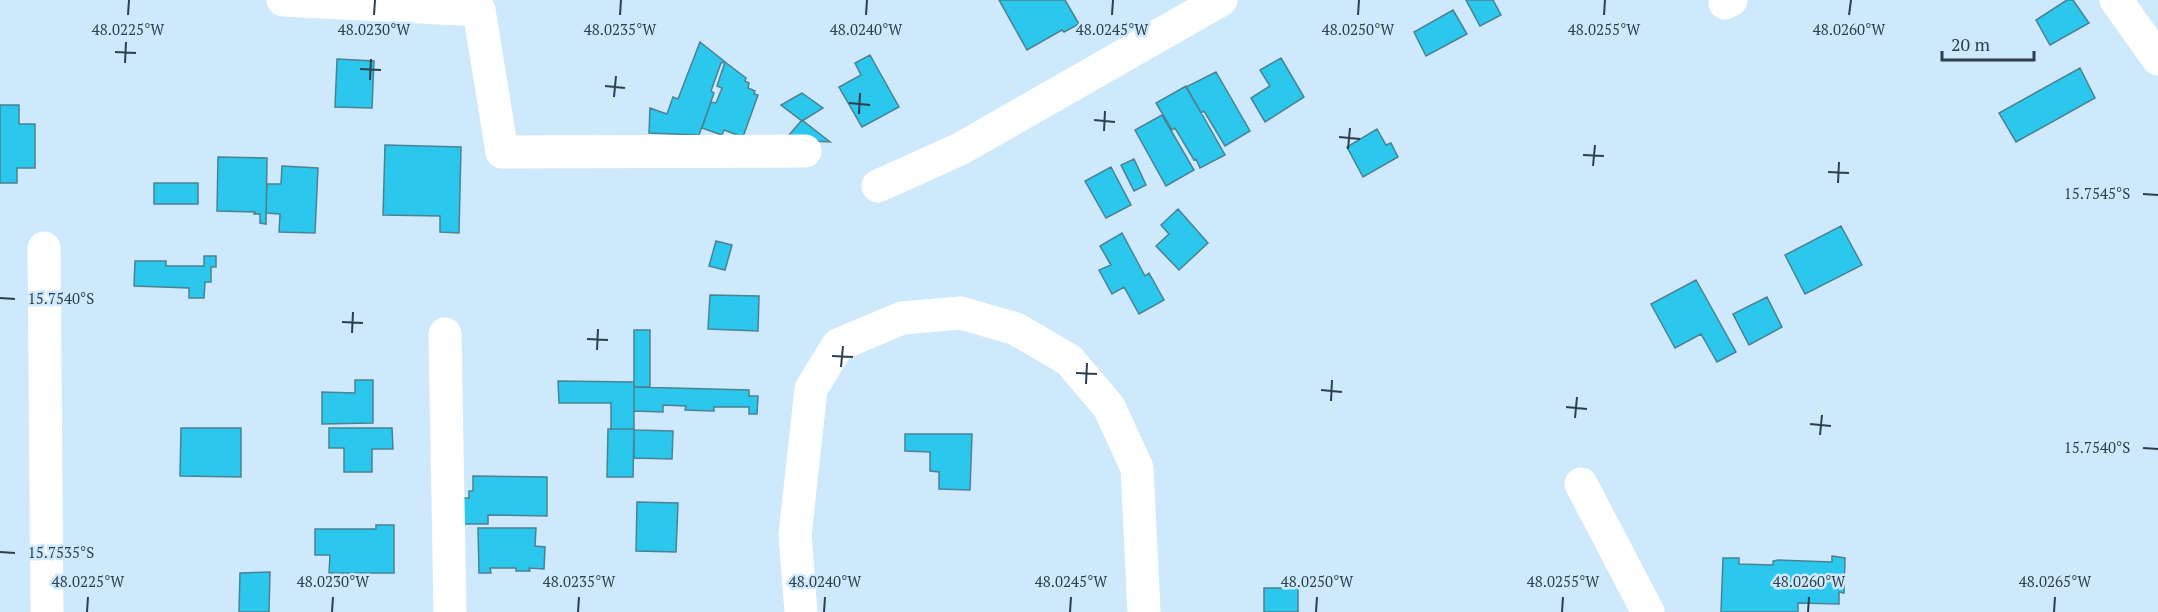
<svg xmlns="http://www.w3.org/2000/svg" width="2158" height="612" font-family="'PT Serif',serif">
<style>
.building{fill:#2cc7ec;stroke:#4a8293;stroke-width:1.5}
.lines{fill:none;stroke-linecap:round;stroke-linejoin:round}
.minor{stroke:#fff;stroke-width:33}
.ticks{fill:none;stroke:#2d3f4c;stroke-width:2}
.ticks-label{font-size:15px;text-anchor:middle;fill:#2d3f4c;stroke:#cee9fc;stroke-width:5;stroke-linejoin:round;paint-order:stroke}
</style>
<rect width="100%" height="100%" fill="#cee9fc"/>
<path class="building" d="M999 0H1065L1079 24 1064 32 1062 30 1027 50Z
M1466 0H1493L1501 15 1480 26Z
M2073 0 2089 23 2050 45 2036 20 2067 0Z
M1453 10 1467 34 1426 56 1414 32Z
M700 42 725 62 721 63 711 91 714 93 699 135 649 133 650 108 667 114 673 97 678 99Z
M870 55 899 107 862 127 839 87 861 75 855 63Z
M1281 58 1304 97 1265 122 1251 98 1270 86 1260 70Z
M337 59 374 61 372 108 335 107Z
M725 62 746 78 745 81 749 83 748 88 755 91 754 94 758 95 743 137 724 130 722 135 702 128 711 102 716 103 722 88 717 86Z
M2080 68 2095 98 2016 142 1999 113Z
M1216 72 1250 131 1225 146 1204 111 1201 113 1186 87Z
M1186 86 1225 155 1200 168 1196 159 1194 160 1175 128 1172 130 1156 103Z
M802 93 823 108 802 121 781 105Z
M0 105H19V124H35V168H17V183H0Z
M1162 115 1194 170 1166 186 1135 130Z
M802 120 830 142 791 140 789 135Z
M1377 129 1386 145 1391 143 1398 157 1363 177 1347 147Z
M385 145 461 147 459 233 440 232V216L383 215Z
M218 157 267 158 266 224 260 223V214H254L255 212 217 211Z
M1134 159 1146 185 1134 191 1121 165Z
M282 166 318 168 315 233 279 232 280 214 266 213 267 184H281Z
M1111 167 1131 205 1106 218 1085 181Z
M154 183H198V204H154Z
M1178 209 1208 243 1179 270 1156 246 1169 234 1161 225Z
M1841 226 1862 265 1805 294 1785 255Z
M1122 233 1145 276 1149 273 1164 300 1139 314 1124 287 1112 294 1099 270 1111 265 1100 246Z
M716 241 732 245 725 270 709 266Z
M204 256H216V267H211V282H205L204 298H189V288L134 286 135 261H166V266H204Z
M1696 280 1736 352 1717 362 1701 334 1675 348 1651 304Z
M710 295 759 296 758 331 708 329Z
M1767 297 1782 327 1749 345 1733 314Z
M634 330H650V387H634Z
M355 380H373V423L322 424V392L355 393Z
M558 381 634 382V429H611V403H559Z
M634 387 749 390V396H758L757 414H749V407H714V411L685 410 686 406 663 405V412L634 411Z
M181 428H241V477L180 476Z
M329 428H392L393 449H372V472H344V448H329Z
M608 429H634L633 477H607Z
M634 430 673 431 672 459 634 458Z
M905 434H972L970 490 939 489V472L930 471V452L905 451Z
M473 476 547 477V516L488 515V524H460V498H469V491H473Z
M637 502 678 503 676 552 636 551Z
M376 525H394V573H329L330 555H315V529H376Z
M478 528H536L535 546 545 547 544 569 529 568 530 571H516V568H490L491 573H479Z
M1832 556 1845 558 1844 593 1839 592V604L1798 603V612H1721L1723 558H1739V564L1773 565V561L1778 560 1832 562Z
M270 572 269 612H239L240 573Z
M1264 588H1298V612H1264Z"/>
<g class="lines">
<path class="minor" d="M283 0 479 10 502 152 805 151
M2116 0 2158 59
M1725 3 1731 0
M878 186 960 149 1221 0
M44 248 47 612
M445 334 450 612
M1581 484 1648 612
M801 612 795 535 811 389 838 345 902 318 961 313 1016 329 1069 360 1109 407 1137 468 1144 612"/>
</g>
<path class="ticks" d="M128 15 129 0M374 15 375 0M620 15 621 0M866 15 867 0M1112 15 1113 0M1358 15 1359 0M1604 15 1605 0M1849 15 1851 0M115 52 136 53M125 63 126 42M360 69 381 70M370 80 371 59M605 86 625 88M614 97 616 76M849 103 870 105M859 114 860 93M1094 120 1115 122M1104 131 1105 111M1339 137 1360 139M1348 149 1350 128M1583 155 1604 156M1593 166 1595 145M1828 172 1849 173M1838 183 1839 162M2143 194 2158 195M0 298 15 299M342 322 363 323M352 333 353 312M587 339 608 340M597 350 598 329M832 356 853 357M841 367 843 346M1076 373 1097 374M1086 384 1087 363M1321 390 1342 392M1331 401 1332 380M1566 407 1587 409M1575 418 1577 397M1810 424 1831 426M1820 435 1822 415M2143 448 2158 449M0 552 15 553M87 612 88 597M332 612 333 597M578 612 579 597M824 612 825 597M1070 612 1071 597M1316 612 1317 597M1562 612 1563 597M1808 612 1809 597M2054 612 2055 597"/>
<g class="ticks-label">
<text x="128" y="35">48.0225°W</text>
<text x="374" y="35">48.0230°W</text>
<text x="620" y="35">48.0235°W</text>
<text x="866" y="35">48.0240°W</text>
<text x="1112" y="35">48.0245°W</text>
<text x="1358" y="35">48.0250°W</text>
<text x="1604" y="35">48.0255°W</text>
<text x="1849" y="35">48.0260°W</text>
<text x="2097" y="199">15.7545°S</text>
<text x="61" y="304">15.7540°S</text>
<text x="2097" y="453">15.7540°S</text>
<text x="61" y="558">15.7535°S</text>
<text x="88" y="587">48.0225°W</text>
<text x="333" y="587">48.0230°W</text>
<text x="579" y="587">48.0235°W</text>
<text x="825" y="587">48.0240°W</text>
<text x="1071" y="587">48.0245°W</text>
<text x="1317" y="587">48.0250°W</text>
<text x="1563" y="587">48.0255°W</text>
<text x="1809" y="587">48.0260°W</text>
<text x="2055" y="587">48.0265°W</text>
</g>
<path d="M1942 51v9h92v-9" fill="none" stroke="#2d3f4c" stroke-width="3"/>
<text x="1951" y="51" font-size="18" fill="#2d3f4c" stroke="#cee9fc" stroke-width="4.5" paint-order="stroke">20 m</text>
</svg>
